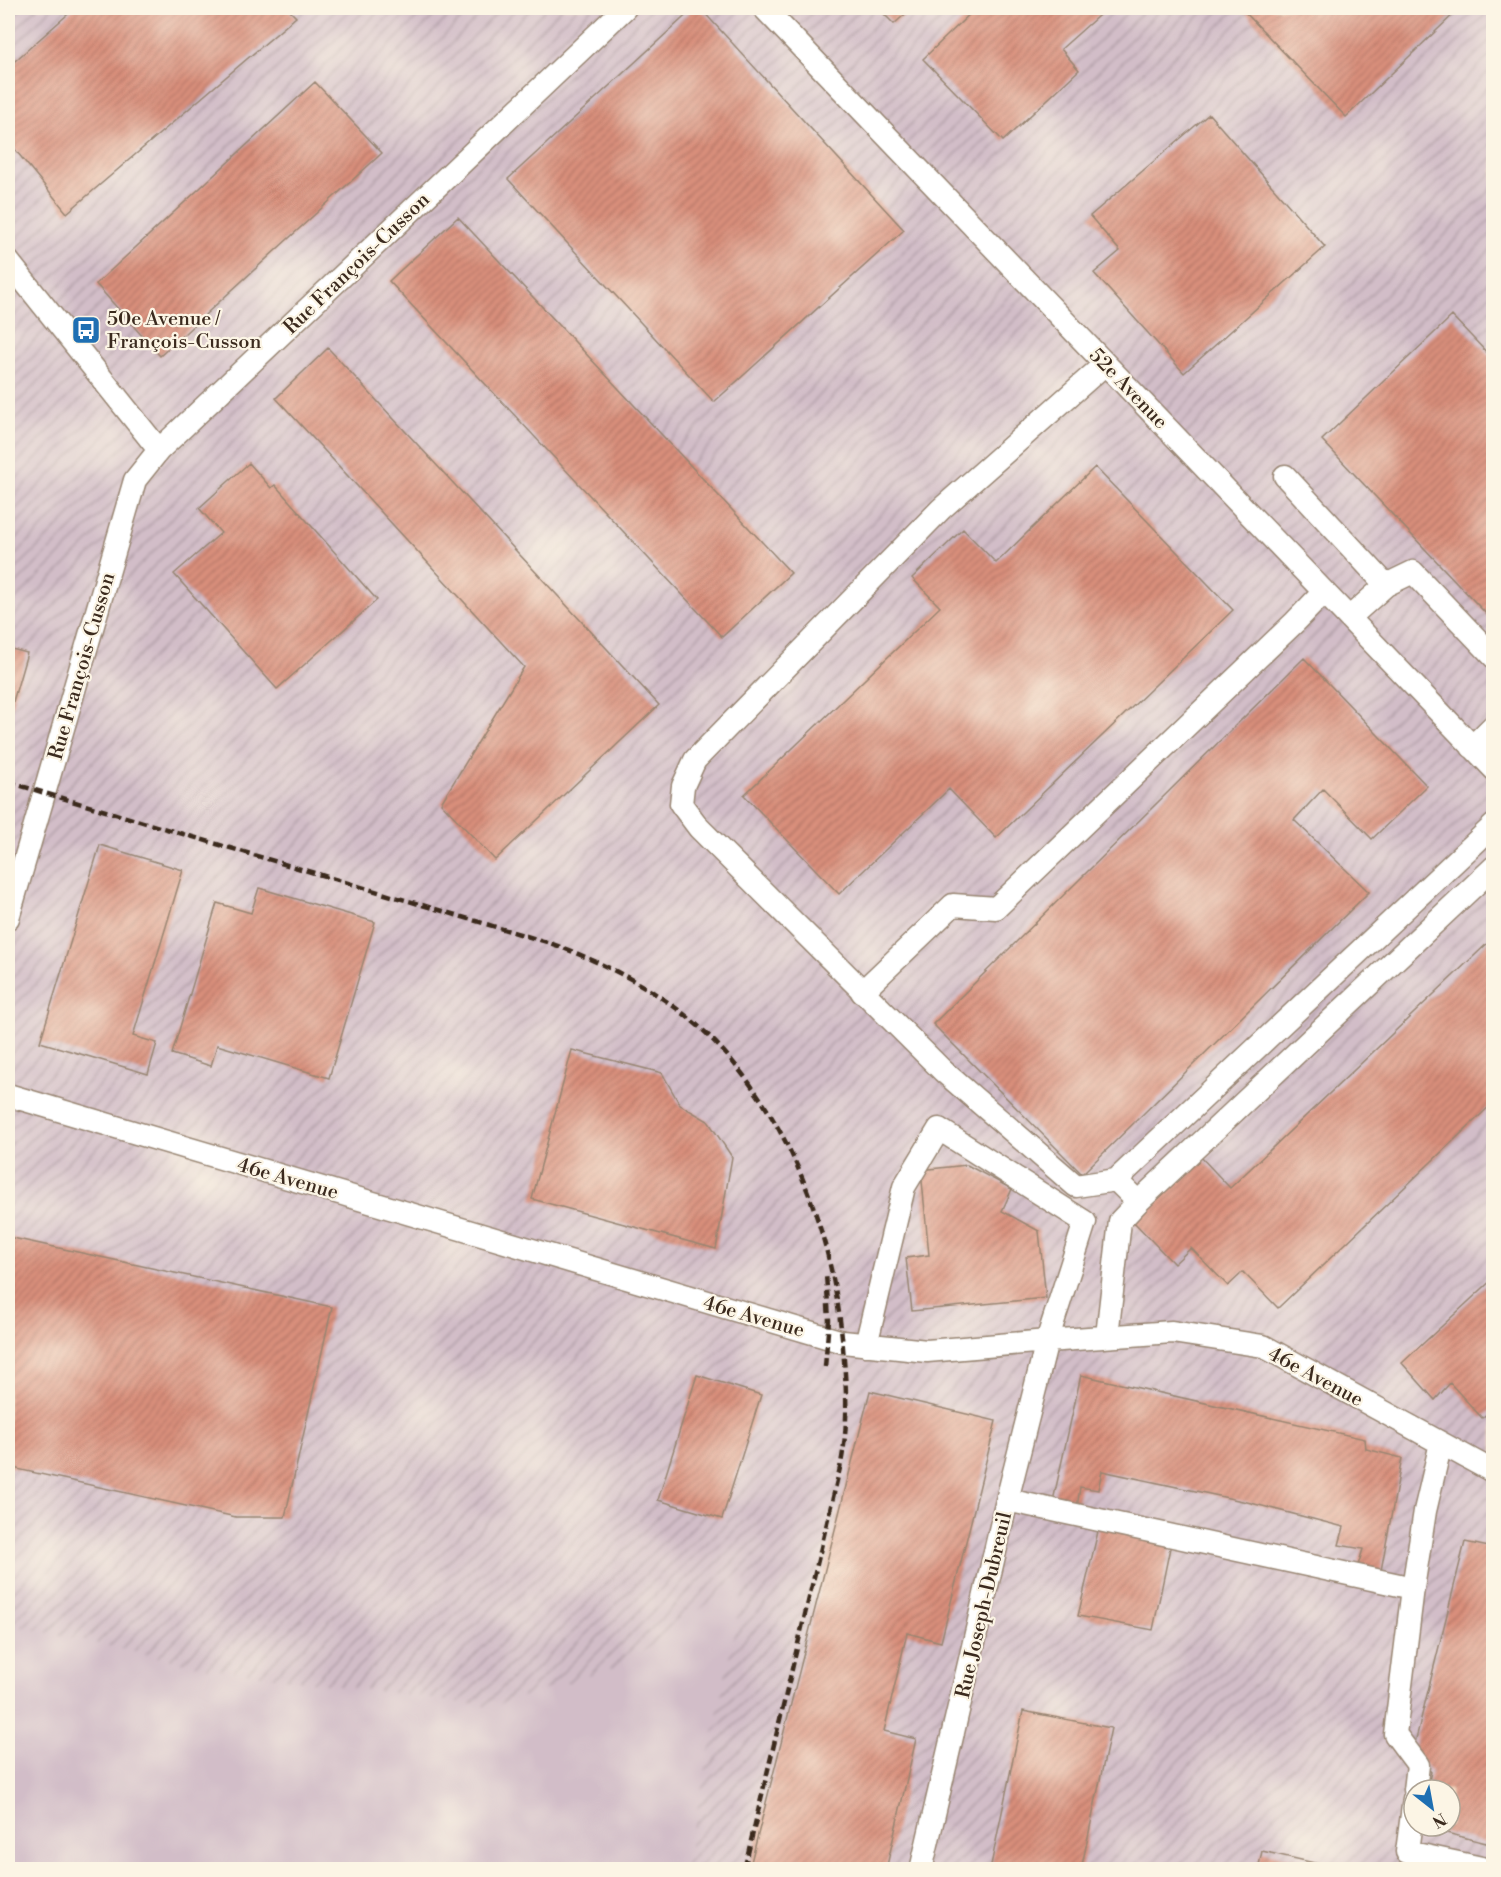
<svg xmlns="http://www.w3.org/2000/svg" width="1501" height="1877" font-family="'Libre Bodoni',serif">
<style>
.industrial{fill:url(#industrial-furrows);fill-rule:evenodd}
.railway{fill:#d2bdc8}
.building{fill:url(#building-hatch)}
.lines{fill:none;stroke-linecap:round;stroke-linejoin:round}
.minor-casing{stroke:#988572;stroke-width:25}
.minor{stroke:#fff;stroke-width:22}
.rail{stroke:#3b2a1e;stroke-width:4.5;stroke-dasharray:9 4.5;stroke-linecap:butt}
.labels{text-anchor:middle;stroke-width:4.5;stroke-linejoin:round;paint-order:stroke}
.street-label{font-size:20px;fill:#3b2a1e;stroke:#fcf5e5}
.poi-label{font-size:20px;fill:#3b2a1e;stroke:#fcf5e5;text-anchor:start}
</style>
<defs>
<pattern id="industrial-furrows" width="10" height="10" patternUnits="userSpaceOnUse" patternTransform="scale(1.5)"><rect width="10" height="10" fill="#d2bdc8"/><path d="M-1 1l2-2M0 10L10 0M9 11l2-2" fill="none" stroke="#ac9aa2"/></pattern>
<pattern id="building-hatch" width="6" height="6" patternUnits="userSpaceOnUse" patternTransform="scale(1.5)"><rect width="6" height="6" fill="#d98f7c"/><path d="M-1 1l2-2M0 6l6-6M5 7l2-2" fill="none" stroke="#b17565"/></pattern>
</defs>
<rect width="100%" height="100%" fill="#fcf5e5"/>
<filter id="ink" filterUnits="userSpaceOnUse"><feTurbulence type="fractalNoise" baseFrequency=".0167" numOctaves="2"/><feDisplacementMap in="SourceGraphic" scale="12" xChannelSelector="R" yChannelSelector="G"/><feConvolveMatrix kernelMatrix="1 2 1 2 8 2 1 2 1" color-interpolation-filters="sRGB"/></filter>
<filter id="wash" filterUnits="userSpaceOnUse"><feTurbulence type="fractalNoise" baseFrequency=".008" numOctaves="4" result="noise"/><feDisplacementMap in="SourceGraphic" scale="24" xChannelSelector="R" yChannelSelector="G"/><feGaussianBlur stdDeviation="1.35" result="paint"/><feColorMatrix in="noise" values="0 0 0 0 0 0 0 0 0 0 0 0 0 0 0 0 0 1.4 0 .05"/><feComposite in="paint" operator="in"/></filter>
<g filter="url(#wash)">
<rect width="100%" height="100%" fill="#f6e0c6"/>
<path class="industrial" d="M8 8H1493V1869L8 1870ZM1414 1790H1450V1826H1414Z"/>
<path class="railway" d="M746 1575 685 1869H8V1624L203 1667 491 1707 626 1664Z"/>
<g id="blocks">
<path class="building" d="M75 8H287L296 17 67 213 8 141V67Z
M694 8H700L904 230 714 402 508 179Z
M878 8H912L894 24Z
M976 8H1107L1061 49 1079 70 1003 141 923 59Z
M1241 8H1460L1346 117Z
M315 82 382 153 160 356 96 284Z
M1209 114 1325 247 1184 373 1094 273 1120 251 1090 216Z
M458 217 791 573 722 637 389 281Z
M1452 316 1494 360V622L1322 440Z
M328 348 659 705 495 860 441 803 524 667 276 398Z
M249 463 271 488 275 485 377 600 277 689 174 574 221 533 199 508Z
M1095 467 1233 610 996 838 949 789 839 894 744 795 940 607 912 578 963 529 996 563Z
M8 648 27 653 8 719Z
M1304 658 1427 786 1372 839 1323 789 1294 820 1369 892 1082 1174 933 1024Z
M100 845 183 870 133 1036 157 1043 148 1074 40 1042Z
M259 888 375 922 329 1078 217 1045 211 1066 172 1054 217 903 251 913Z
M1494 937V1102L1278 1308 1243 1272 1228 1286 1191 1248 1174 1264 1132 1220 1200 1156 1230 1188Z
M572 1050 662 1073 680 1105 708 1121 732 1157 716 1249 532 1199Z
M967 1165 1012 1189 1002 1211 1039 1231 1046 1298 912 1311 906 1258 929 1255 921 1170Z
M8 1237 332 1307 285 1517H236L8 1467Z
M1494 1278V1408L1482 1418 1450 1383 1435 1400 1402 1363Z
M697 1375 761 1395 722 1519 658 1500Z
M1081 1375 1365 1439 1366 1449 1402 1458 1380 1576 1357 1569 1363 1549 1339 1545 1344 1527 1247 1502 1102 1471 1098 1490 1080 1487 1077 1508 1053 1501Z
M870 1391 996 1421 941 1642 907 1633 884 1731 916 1739 886 1870H749Z
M1100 1523 1172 1538 1153 1630 1078 1616Z
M1465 1542 1494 1548V1845L1423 1827 1450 1826V1790H1427L1431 1772 1413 1751Z
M1023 1711 1111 1728 1081 1870H990Z
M1262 1851 1341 1869V1870H1258Z"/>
</g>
</g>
<g filter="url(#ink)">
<use href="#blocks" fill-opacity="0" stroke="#988572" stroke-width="1.5"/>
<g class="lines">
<g class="minor-casing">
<path id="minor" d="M764 8 1494 769
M8 261 159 450
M1105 364 941 509 695 760 683 786 681 804 699 828 943 1071 1076 1186 1116 1180
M1285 476 1386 585
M1349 618 1386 585 1413 572 1494 657
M1472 747 1494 725
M1494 825 1116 1180 1138 1202 1494 867
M8 918 135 480 159 450 625 8
M862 992 953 905 996 908 1295 622 1324 592
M8 1095 843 1342 927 1351 1047 1341 1172 1332 1263 1346 1494 1472
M1107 1336 1120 1221 1138 1202
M866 1345 904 1187 939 1129 1085 1222 1047 1341 1007 1500 921 1870
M1007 1500 1413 1588
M1415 1790 1418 1765 1395 1734 1413 1588 1425 1511 1441 1443
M1414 1799 1407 1852 1491 1870"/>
</g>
<use href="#minor" class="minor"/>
<path class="rail" d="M8 782 550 943C607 964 661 991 706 1033 793 1118 836 1241 844 1360 847 1397 848 1432 840 1468L744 1870
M825 1367 829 1320 826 1274"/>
</g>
</g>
<defs>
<g id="bus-square" transform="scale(1.5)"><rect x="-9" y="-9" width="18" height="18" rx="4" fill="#1f6fb2" stroke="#fcf5e5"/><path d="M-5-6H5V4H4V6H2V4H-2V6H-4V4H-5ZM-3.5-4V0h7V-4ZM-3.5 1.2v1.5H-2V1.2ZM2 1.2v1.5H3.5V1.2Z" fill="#fff"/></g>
</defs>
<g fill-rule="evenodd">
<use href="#bus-square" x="86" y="330"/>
</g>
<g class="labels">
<g class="street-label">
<text transform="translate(356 263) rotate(-44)" y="7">Rue François-Cusson</text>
<text transform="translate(1129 388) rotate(46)" y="7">52e Avenue</text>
<text transform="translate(81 666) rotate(-74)" y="7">Rue François-Cusson</text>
<text transform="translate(288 1178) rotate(16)" y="7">46e Avenue</text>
<text transform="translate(754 1316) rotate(16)" y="7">46e Avenue</text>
<text transform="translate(1316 1376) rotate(28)" y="7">46e Avenue</text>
<text transform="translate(983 1605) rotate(-77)" y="7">Rue Joseph-Dubreuil</text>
</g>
<g class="poi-label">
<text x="107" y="325">50e Avenue /<tspan x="107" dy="23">François-Cusson</tspan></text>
</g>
</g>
<rect width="1501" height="1877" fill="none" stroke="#fcf5e5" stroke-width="30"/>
<g transform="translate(1432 1808) rotate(149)"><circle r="28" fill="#fcf5e5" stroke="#afa495" stroke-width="1.5"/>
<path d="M0-4.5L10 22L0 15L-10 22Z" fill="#1f6fb2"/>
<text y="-9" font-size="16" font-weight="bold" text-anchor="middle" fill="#3b2a1e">N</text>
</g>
</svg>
